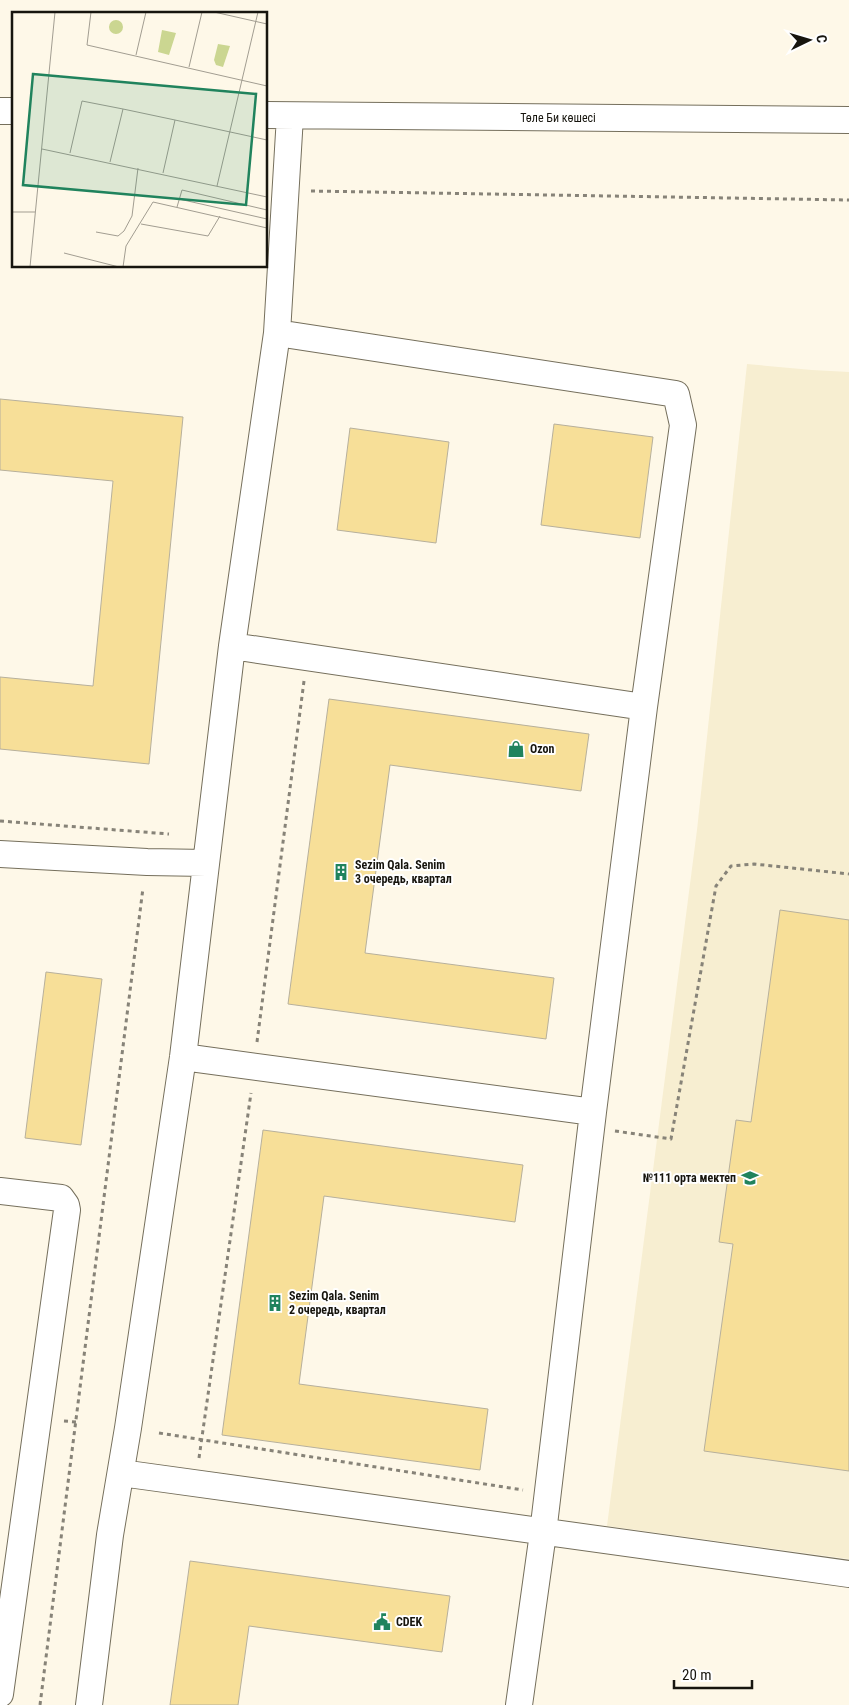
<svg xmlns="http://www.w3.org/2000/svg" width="849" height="1705" font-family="'Roboto Condensed',sans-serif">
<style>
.built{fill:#f7eed1}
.building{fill:#f7df98;stroke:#b7b09c}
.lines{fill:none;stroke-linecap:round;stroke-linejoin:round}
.minor-casing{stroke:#756f5c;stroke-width:28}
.path{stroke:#878378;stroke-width:3;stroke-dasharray:4 4;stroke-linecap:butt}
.minor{stroke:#fff;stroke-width:26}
.labels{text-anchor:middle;stroke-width:4;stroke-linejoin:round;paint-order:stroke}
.street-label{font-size:12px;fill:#17150e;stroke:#fff}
.poi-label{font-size:12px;font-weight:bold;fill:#17150e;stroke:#fff;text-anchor:start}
.inset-road{fill:none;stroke:#a29d91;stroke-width:1}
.view{fill:#20835d;fill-opacity:0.15;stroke:#20835d;stroke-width:2.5}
.inset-edge{fill:none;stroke:#17150e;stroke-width:2.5}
</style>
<rect width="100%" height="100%" fill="#fef8e8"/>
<path class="built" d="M747 364 812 370 849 372V1559L607 1526 697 830Z"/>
<path class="building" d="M0 399 183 417 149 764 0 749V677L93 686 113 481 0 470Z
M554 424 653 437 640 538 541 525Z
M350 428 449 442 436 543 337 530Z
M329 699 589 734 581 791 390 765 365 953 554 978 546 1039 288 1004Z
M780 910 849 920V1471L704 1451 733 1244 719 1242 736 1120 751 1122Z
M46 972 102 979 81 1145 25 1138Z
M263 1130 523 1165 515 1222 324 1196 299 1384 488 1409 480 1470 222 1435Z
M190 1561 450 1596 442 1652 249 1626 238 1705H170Z"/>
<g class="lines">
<g class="minor-casing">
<path id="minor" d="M0 111H14
M266 115 849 120
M277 333 676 394 683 425 644 707
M232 646 644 707 593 1112
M0 854 147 862 206 863
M183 1057 593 1112 543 1533 519 1705
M0 1191 61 1198 66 1205 67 1210 0 1694
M121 1473 849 1574
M89 1705 110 1535 128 1428 183 1057 232 646 277 333 290 116"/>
</g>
<path class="path" d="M311 191 849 200
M0 821 169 834
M257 1042 304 681
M615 1131 671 1139 716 886 731 866 754 864 849 874
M64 1421 76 1422
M159 1433 523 1490
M199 1458 251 1093
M40 1705 143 888"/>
<use href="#minor" class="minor"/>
</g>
<defs>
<g id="shop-bare" transform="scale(1.35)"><path d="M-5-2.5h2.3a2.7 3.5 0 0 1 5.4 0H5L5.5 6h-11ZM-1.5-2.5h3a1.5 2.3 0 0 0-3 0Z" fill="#20835d" stroke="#fff" stroke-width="2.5" paint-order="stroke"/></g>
<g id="building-bare" transform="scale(1.35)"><path d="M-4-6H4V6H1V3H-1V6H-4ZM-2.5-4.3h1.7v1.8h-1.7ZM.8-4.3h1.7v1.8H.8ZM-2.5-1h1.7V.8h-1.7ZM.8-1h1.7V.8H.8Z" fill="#20835d" stroke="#fff" stroke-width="2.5" paint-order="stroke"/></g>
<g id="school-bare" transform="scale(1.35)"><path d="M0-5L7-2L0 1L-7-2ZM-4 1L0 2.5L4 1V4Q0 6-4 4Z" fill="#20835d" stroke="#fff" stroke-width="2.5" paint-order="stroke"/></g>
<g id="civic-bare" transform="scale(1.35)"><path d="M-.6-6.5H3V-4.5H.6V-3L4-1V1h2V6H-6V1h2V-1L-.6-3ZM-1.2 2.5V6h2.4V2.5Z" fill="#20835d" stroke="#fff" stroke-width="2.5" paint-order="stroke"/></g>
</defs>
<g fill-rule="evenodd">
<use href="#shop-bare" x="516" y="749"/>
<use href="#building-bare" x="341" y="872"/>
<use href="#school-bare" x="750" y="1178"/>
<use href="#building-bare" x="275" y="1303"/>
<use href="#civic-bare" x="382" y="1622"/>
</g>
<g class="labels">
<g class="street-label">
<text x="558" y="122">Төле Би көшесі</text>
</g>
<g class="poi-label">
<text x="530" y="753">Ozon</text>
<text x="355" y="869">Sezim Qala. Senim<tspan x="355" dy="14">3 очередь, квартал</tspan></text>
<text x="736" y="1182" text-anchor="end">№111 орта мектеп</text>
<text x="289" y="1300">Sezim Qala. Senim<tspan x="289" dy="14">2 очередь, квартал</tspan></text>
<text x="396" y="1626">CDEK</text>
</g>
</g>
<g transform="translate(12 12)">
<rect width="255" height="255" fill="#fef8e8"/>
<path d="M97 15a7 7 0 1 1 14 0a7 7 0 1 1-14 0ZM150 18 164 21 157 43 146 40ZM206 32 218 34 211 55 204 53 202 48Z" fill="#cbd691"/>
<path class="inset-road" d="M79 0 75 33 255 74M202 0 255 12M124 43 134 0M177 55 190 0M30 137 255 185M58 141 70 89 111 97M98 150 111 97 163 108M151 161 163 108 255 128M205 174 246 0M167 187 255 207M165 195 170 178 255 198M0 200H23M129 212 196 224 208 204M84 220 106 224 112 219 120 204 126 156M52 241 107 255M18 255 43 0M111 255 114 234 141 190 255 216"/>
<path class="view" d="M21 62 244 82 234 193 11 173Z"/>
<rect width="255" height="255" class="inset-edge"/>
</g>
<g transform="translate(809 40) rotate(85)" stroke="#ffffff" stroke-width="4" paint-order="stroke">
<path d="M0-4L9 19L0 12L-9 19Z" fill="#17150e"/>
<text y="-8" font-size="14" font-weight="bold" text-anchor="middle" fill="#17150e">С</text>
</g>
<path d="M674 1680v8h78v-8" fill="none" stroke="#17150e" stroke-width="2.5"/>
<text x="682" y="1680" font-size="15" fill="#17150e" stroke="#ffffff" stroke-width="4" paint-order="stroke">20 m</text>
</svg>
